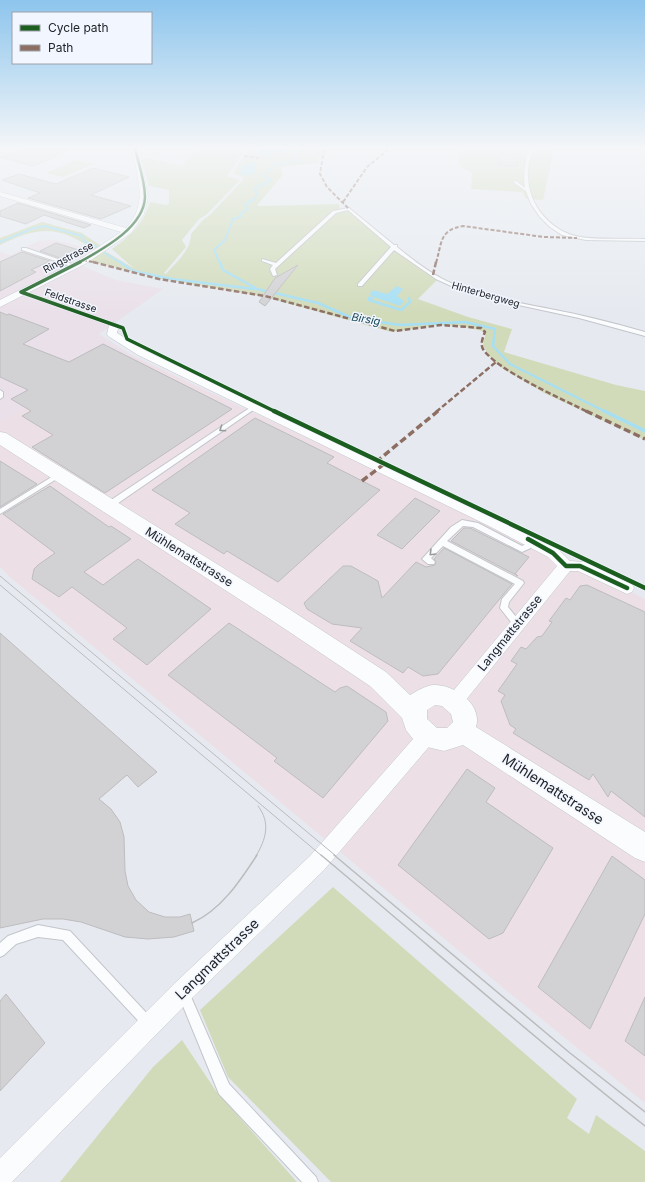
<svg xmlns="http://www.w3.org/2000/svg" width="645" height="1182" font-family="Inter,sans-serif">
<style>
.commercial{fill:#ece0e6}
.industrial{fill:#eae0e9}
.green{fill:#d1dbba}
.water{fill:#a6dff4}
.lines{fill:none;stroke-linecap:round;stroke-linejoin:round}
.stream-far2{stroke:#a6dff4;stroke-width:2}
.stream-far1{stroke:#a6dff4;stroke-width:2.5}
.stream{stroke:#a6dff4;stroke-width:3.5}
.building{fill:#d2d2d4;stroke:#bdbcbe}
.service-casing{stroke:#c2c5ca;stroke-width:2}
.minor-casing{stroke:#c2c5ca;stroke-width:1}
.secondary-casing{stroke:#c2c5ca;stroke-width:1}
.service{fill:#fbfcfd;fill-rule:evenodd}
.minor{fill:#fbfcfd;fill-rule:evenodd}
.secondary{fill:#fbfcfd;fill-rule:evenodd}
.tram-far1{stroke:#bbbbbd;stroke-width:1}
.tram{stroke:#bbbbbd;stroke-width:1.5}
.quiet-far2{stroke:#8d6e63;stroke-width:2;stroke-dasharray:4 2;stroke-linecap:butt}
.quiet-far1{stroke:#8d6e63;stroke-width:2.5;stroke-dasharray:5.5 2.5;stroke-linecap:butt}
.quiet{stroke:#8d6e63;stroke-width:3.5;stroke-dasharray:7 3.5;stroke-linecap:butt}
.cycleway-far2-casing{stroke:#f1f6ff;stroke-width:4}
.cycleway-far1-casing{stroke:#f1f6ff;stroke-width:5}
.cycleway-casing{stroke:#f1f6ff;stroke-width:6}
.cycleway-far2{stroke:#1b5e20;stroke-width:2.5}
.cycleway-far1{stroke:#1b5e20;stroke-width:3.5}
.cycleway{stroke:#1b5e20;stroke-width:4.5}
.oneway{stroke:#999b9d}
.labels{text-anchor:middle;stroke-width:3;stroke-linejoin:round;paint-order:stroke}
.far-street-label{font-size:10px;fill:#222428;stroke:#f1f6ff}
.far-water-label{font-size:11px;font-style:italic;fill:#1b4958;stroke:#f1f6ff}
.street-label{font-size:12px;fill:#222428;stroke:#f1f6ff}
.near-street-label{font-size:14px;fill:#222428;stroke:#f1f6ff}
</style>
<rect width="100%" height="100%" fill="#e6eaf0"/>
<path class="commercial" d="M131 355 600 575 645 599V1103L507 991 11 578 0 567V420Z"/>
<path class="industrial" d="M54 240 86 248 83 250 90 252 72 262 116 280 163 289 99 334 131 355 0 420V252L11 255 38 241Z"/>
<path class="green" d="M197 149H246L227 176 240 180 206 215 199 219 182 240 186 247 164 273 166 274C176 262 191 251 191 234L203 220 211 214 243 180 242 177 234 174V171L249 149H322L318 163 281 167 283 175 258 204V206L339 204 340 210 350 212 402 255 437 280 418 299 468 317 512 329 504 352 616 385 645 391V440L544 393 502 368 489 356 483 345 486 332 462 326 437 325 391 332 262 296 162 279 89 261 105 251 130 266 135 268 130 265 112 249C131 235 143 225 150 202L166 205 169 204V190L149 186 142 160 148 158 182 166Z
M459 149H554L543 200 526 199 522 192 471 189 472 173 459 165Z
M76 160 93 164 63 177 46 173Z
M42 222 82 233 101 246 94 250C58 225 39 226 0 245V238Z
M333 887 577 1099 567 1118 589 1134 596 1115 645 1151V1182H331L228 1077 200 1010Z
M182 1040 216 1091 297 1182H60L153 1067Z"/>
<path class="water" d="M260 149H285L282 154 270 156 258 153Z
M253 162 256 163 254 174 243 175 240 172 243 165Z
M397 286 403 289 397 296 404 301 400 306 371 296 370 293 373 290 387 294Z"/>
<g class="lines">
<path class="stream-far2" d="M0 242 34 228 45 226 82 236 84 241 96 247
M105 253 121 263
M220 263 214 250 225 240 233 219 240 217V214L248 209 245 204 255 199 257 192 254 189 271 180 264 176 273 165 299 161V158L294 156 304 149"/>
<path class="stream-far1" d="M120 262 133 271 172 279 254 289
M220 262 223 270 257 289 318 303 352 318 400 325 465 322 495 329 493 346 510 364 606 412
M372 298H369V300L401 310 410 302 409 298"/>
<path class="stream" d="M604 411 645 431"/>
</g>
<path class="building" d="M21 149H73L33 166 0 157Z
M500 154 517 155V166L500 165Z
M93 168 129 177 91 195 131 206 101 219 28 198 40 193 2 180 19 174 56 184Z
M18 203 91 225 84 228 44 215 26 224 0 216V211Z
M56 243 82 251 66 260 40 251Z
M22 252 50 261 31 270 36 272 0 291V262Z
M298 265 265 306 259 302 275 278Z
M0 312 7 315 9 314 49 329 23 344 69 362 103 344 232 409 105 493 32 447 53 435 22 416 31 411 11 399 28 390 0 377Z
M255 418 334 457 327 463 380 490 278 582 227 551 224 554 175 524 190 513 152 490Z
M0 461 37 484 0 507Z
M50 486 109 527 111 526 131 539 84 572 103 585 138 559 211 609 147 665 113 639 127 628 72 587 59 597 32 579 34 569 38 565 55 553 3 514Z
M415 498 440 511 402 549 377 535Z
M464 528H470L529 557 515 574 518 576 451 541Z
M444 548 512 584 438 674 423 676 408 667 403 673 350 641 362 628 332 624 307 609 304 603 343 566H351L378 581 382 598 416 562 426 567 435 565 436 562 434 559Z
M587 585 645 612V817L611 791 608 797 593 774 589 780 513 733 516 729 510 725 501 701 505 695 498 691 517 664 511 661 521 647 526 649 537 637 542 636 552 622 549 621 566 598 570 600 580 586Z
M229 623 335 692 340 688 347 686 386 712 388 721 323 798 274 761 277 758 168 675Z
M0 633 157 772 138 787 127 775 99 799 111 809 120 822 124 837 125 871 128 886 136 900 149 912 165 917H180L190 914 194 931 174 937 148 939 125 937 81 922 63 919H43L0 928Z
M467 769 495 788 486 802 553 848 503 933 489 939 398 865Z
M612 856 645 880V914L590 1029 538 987Z
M6 994 45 1043 0 1091V1001Z
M645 997V1056L625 1041Z"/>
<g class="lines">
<g class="service-casing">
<path id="service" d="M529 149H533C530 158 527 166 528 176 528 205 551 232 580 237 601 240 624 238 645 239V241L586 240 562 235 550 227 540 217 531 204 526 191 513 182 516 181 525 188C523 173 525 162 529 149Z
M349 208 394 245H397V247C414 261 432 275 453 284 483 298 518 302 550 309 582 315 614 323 645 332V336L579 318 495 300 460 290 436 279 394 250 362 286H358V284L391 247 348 210 336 213 275 269 277 275 273 276 270 269 273 265 262 261V259L276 263 333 211Z
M22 248H26L75 265 71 266 22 250Z
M0 390 3 392V397L0 399Z
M254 405 256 406V408L111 508H105L104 506 105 504Z
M58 473H62L63 475 0 514V509Z
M462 520 478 523 522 546 534 540 538 543 537 545 522 552 473 527 463 526 447 541 523 581 524 583 509 602 508 607 521 623 522 625 521 627H515L500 608 502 599 515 584 443 546 431 558 435 562 434 564H428L422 559 451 527Z
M38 925 70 931 153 1020 155 1024 153 1028 149 1030 145 1028 63 940 38 937 16 944 4 955 0 957V943L8 936Z
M184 988 188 990 229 1084 316 1177 318 1182H302L219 1094 178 994 180 990Z"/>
</g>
<g class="minor-casing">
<path id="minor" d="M0 149H9L0 153Z
M132 149H138L148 197 144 214 131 233 85 264 0 307V300L79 260 121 232 0 196V192L126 228C149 204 137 177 132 149Z
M114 322 119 325 117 333 146 351 499 520 558 549 570 561 585 562 632 584 634 588 632 592 627 594 578 571H570L461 706 455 708 449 706 446 701 449 696 557 566 548 557 489 526 138 355 108 336 107 334 109 325Z
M427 728 433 730 436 736 433 742 324 870 191 999 12 1182H0V1158L175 983 310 856 421 730Z"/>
</g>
<g class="secondary-casing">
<path id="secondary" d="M0 432 6 433 286 607 386 672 410 695C417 691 425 686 433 685 454 684 483 704 476 727L645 832V862L635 858 463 745 444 751 423 746 413 739 406 730 402 718 370 686 270 619 0 445ZM435 705 442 706 451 714 453 722 447 728H437L427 719V710Z"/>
</g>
<use href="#service" class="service"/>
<use href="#minor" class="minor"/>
<use href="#secondary" class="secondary"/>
<path class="tram-far1" d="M0 576 336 856
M0 585 322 856
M256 856C266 839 271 823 258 806"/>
<path class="tram" d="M321 855C429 945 534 1039 645 1126
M334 855 570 1053 645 1112
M192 923C221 910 240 881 257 855"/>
<path class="quiet-far2" d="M324 149 320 174 327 187 349 209
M244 156 259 158
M343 202 367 167 389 149
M83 260 97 263
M436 263C442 243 439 230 463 226L544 237 577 238"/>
<path class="quiet-far1" d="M93 262 159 279 265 296 395 331 441 325 481 328 485 332C483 337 480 344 483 349 496 370 564 400 588 412
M433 275 436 262
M436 412 496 362"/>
<path class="quiet" d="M586 411 645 439
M376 462 438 411
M362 481 384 464"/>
<g class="cycleway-far2-casing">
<path id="cycleway-far2" d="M78 263C101 250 144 228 145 197 145 181 139 165 135 149"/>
</g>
<g class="cycleway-far1-casing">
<path id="cycleway-far1" d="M21 292 123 328 127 339 276 412
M21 292 80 262"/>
</g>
<g class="cycleway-casing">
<path id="cycleway" d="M274 411 645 588
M528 539 553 553 566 566H580L627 588"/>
</g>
<use href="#cycleway-far2" class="cycleway-far2"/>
<use href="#cycleway-far1" class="cycleway-far1"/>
<use href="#cycleway" class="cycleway"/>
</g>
<defs><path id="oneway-chevron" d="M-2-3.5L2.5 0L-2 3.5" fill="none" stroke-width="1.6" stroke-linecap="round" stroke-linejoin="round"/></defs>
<g class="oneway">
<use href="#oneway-chevron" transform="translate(222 429) rotate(146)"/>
<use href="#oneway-chevron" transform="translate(432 553) rotate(135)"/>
</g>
<linearGradient id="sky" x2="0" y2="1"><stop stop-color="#8dc5ed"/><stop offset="0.47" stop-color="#f4f6f8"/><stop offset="1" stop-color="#f4f6f8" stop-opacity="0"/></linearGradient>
<rect width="645" height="314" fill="url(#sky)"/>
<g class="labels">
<g class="far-street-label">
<text transform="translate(68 257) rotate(-28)" y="4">Ringstrasse</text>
<text transform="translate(486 294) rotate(16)" y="4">Hinterbergweg</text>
<text transform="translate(71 300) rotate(19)" y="4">Feldstrasse</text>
</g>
<g class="far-water-label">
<text transform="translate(366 319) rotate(10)" y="4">Birsig</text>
</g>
<g class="street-label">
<text transform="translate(189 557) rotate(32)" y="4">Mühlemattstrasse</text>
<text transform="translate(510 633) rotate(-51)" y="4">Langmattstrasse</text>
</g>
<g class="near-street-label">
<text transform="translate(553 789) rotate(33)" y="5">Mühlemattstrasse</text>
<text transform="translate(217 959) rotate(-44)" y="5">Langmattstrasse</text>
</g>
</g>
<rect x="12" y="12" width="140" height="52" fill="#f1f6ff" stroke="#9ea2a9"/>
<rect x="20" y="25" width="20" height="6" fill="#1b5e20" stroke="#9ea2a9"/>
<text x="48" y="32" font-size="12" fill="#222428">Cycle path</text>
<rect x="20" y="45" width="20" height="6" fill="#8d6e63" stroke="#9ea2a9"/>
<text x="48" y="52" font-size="12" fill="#222428">Path</text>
</svg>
